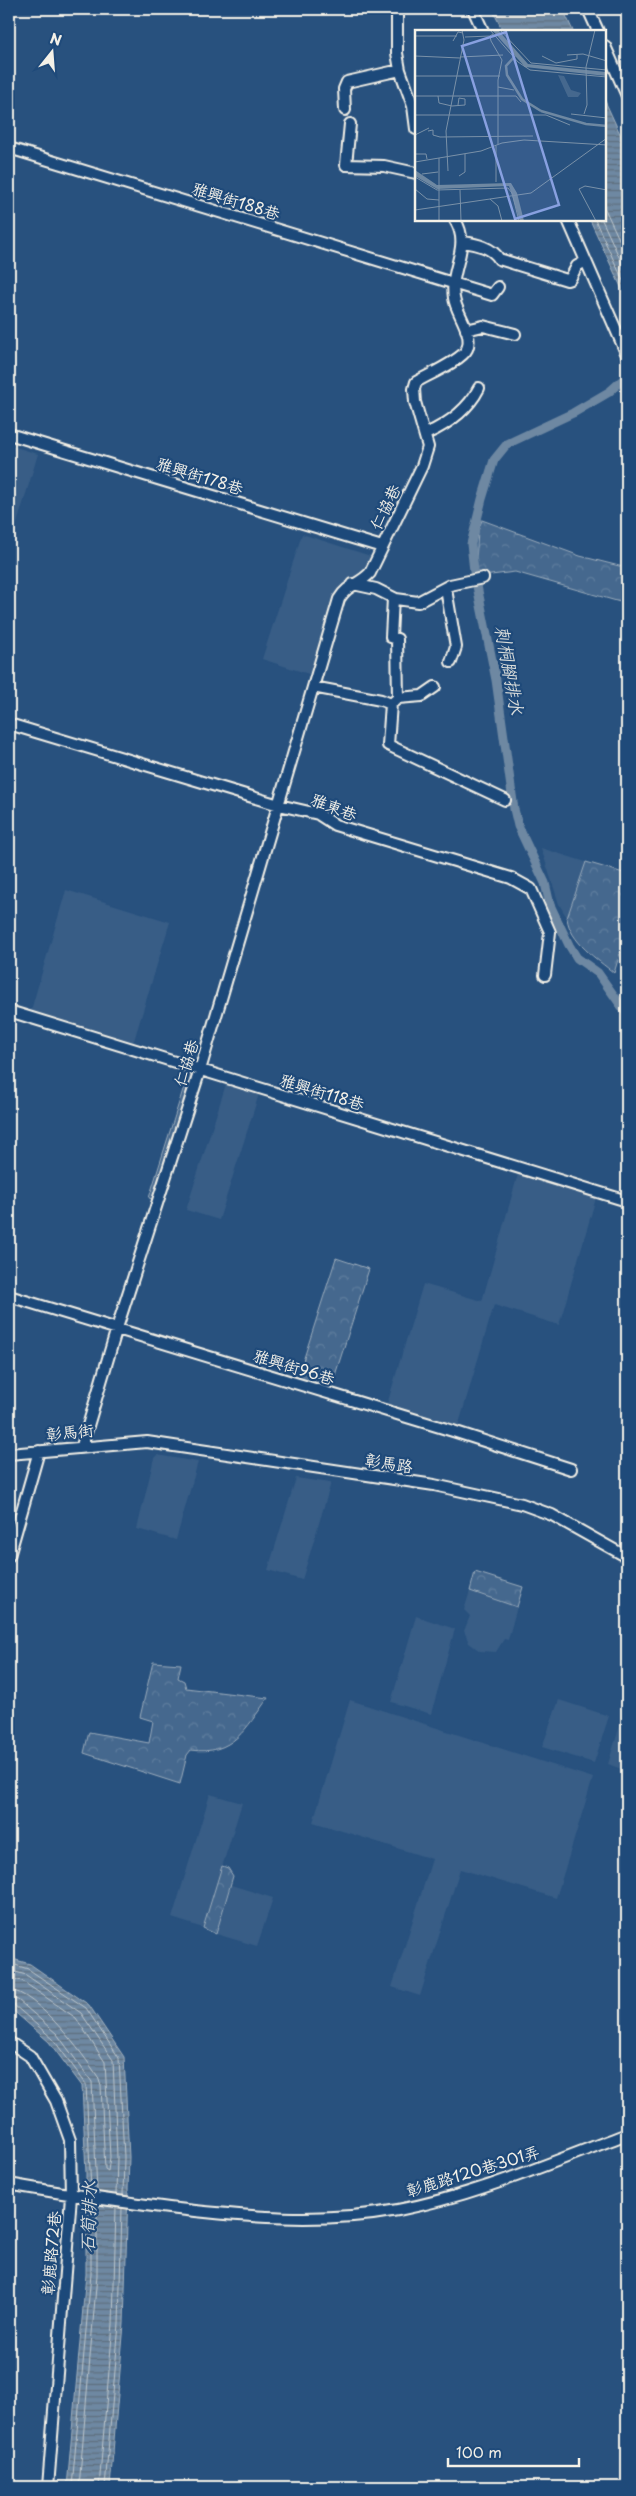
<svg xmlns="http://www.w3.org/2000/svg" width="636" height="2496" font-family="'Playpen Sans','LXGW WenKai TC',sans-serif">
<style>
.built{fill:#375d86}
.grass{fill:#45688e;stroke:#9cacbb}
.forest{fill:url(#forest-crowns);stroke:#9cacbb}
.water{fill:url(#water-rules);stroke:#a4b2be}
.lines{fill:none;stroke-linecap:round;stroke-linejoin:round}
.shore{stroke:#bec7cc;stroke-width:1}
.canal{stroke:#6e88a2;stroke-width:9}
.minor-casing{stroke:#f4f1e8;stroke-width:14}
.minor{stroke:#1f4a7a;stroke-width:10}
.labels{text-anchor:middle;stroke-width:4.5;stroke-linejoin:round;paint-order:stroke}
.street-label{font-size:16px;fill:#f4f1e8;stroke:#1f4a7a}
.water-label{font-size:18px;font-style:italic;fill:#d9dcda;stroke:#1f4a7a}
.inset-river{fill:none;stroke:#6e88a2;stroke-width:2.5}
.inset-road{fill:none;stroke:#7a91a8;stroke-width:1}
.view{fill:#88a0e0;fill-opacity:0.15;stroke:#88a0e0;stroke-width:2.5}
.inset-edge{fill:none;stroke:#f4f1e8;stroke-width:2.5}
</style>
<defs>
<pattern id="forest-crowns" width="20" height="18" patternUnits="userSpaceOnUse" patternTransform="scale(1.25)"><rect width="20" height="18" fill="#45688e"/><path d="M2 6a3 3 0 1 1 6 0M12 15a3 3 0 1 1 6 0" fill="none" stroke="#607e9e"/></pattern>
<pattern id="water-rules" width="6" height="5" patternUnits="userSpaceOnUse" patternTransform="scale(1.25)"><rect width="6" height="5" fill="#6e88a2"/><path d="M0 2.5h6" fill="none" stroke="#5f6e7d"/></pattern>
</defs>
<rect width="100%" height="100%" fill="#28517e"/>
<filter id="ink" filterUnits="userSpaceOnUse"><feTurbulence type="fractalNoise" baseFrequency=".02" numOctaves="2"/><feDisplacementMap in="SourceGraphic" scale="10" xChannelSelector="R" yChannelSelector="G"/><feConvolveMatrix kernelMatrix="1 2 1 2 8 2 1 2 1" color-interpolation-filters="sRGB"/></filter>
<g filter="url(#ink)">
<path class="built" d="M9 445 38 454 9 550Z
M302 534 377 558 371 574 343 596 318 677 262 659Z
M541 848 586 862 567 918 559 904Z
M66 890 170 922 132 1047 29 1017Z
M226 1084 259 1094 219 1220 186 1210Z
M518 1174 596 1198 559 1325 494 1305 456 1434 385 1411 423 1284 482 1301Z
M157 1455 198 1462 176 1540 137 1529 154 1458Z
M296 1478 331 1483 302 1580 268 1570Z
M470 1591 517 1607 508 1640 504 1639 496 1652 480 1651 469 1643 464 1631 470 1616 464 1610Z
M416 1616 455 1629 431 1714 391 1702Z
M350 1700 593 1778 556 1898 460 1869 420 1996 392 1987 432 1859 313 1822Z
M559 1700 609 1716 594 1763 542 1747Z
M627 1703V1771L608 1764Z
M210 1794 242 1803 203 1928 172 1918Z
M231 1885 273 1898 257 1946 216 1934Z"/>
<path class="grass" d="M188 1074 195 1078 156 1200 149 1198Z"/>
<path class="forest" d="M482 520 580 556 627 568V604L515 572 475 577 478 531Z
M586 862 627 874V930L614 973C597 959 570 942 567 918Z
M336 1258 369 1269 329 1394 296 1383Z
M475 1572 523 1587 517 1607 470 1591Z
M153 1662 181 1664 178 1678 184 1681 186 1688 268 1698C246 1728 233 1756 191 1750L187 1755 180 1784 84 1753 89 1732 149 1743 153 1721 140 1717Z
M222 1866 228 1868 233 1876 216 1934 203 1928Z"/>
<path class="water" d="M492 9H563L573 31H503Z
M605 101 627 149V300L590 220H605Z
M9 1958 30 1964 89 2005 124 2057 129 2157 124 2324 110 2487H67L86 2274V2173L82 2086 49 2042 9 2007Z"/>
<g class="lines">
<path class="shore" d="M605 209 627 256
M595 220 627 289
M602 220 627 274
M9 1963 28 1969 86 2008 119 2058 124 2157 123 2196
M9 1970 26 1975 81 2013 113 2060 117 2157 116 2195
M9 1978 22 1981 76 2018 105 2062 110 2157 108 2171 105 2169 101 2086 98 2077C84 2055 36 1991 9 1990
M9 1998 18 2000 57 2034 92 2082 97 2192
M9 2004 14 2005 53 2039 86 2084 91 2191
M72 2487 91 2274V2204
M79 2487 97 2275V2205
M99 2487 113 2324 116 2207
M105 2487 119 2324 122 2208"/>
<path class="canal" d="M627 376 609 392 573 413 507 444 494 460 482 499 471 544 474 571 496 680 514 809 518 826 545 883 550 905 569 945 577 958 598 973 627 1014"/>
<g class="minor-casing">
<path id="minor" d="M397 9V53L400 70 413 106 416 129
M473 9 483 31
M588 9 598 31
M605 46 627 96
M345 110 344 89 347 82 400 70
M350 124 346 165 384 166 416 173
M9 148 492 295 498 287
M568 220 627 355
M463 242C476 244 492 247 499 259L567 280 570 279 577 266 586 261
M466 330 483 326 515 334
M9 434 382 547
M426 434C448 424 468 410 479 388
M353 584 376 589 396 599 418 602 450 585 483 578
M446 589 456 647 451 662
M313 687 381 700 391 704 388 745 505 800
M398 698 422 696 435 687
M391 704 398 698 397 639 391 637 393 598
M9 724 279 805 318 814 335 825 511 878 531 889 550 932 545 975
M9 1011 627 1201
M9 1296 453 1431 571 1469
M82 1446 117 1328 200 1070 339 599C348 584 359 585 370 573L422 466 428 447 415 402 414 389 416 382C428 375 462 360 467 349 474 333 456 313 454 298 449 268 472 247 455 220
M9 1454 147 1442 434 1485 522 1504 552 1515 627 1557
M9 1556 39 1451
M9 2042 30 2056 56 2101 70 2140 71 2196 48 2487
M9 2184C62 2194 115 2201 169 2208 246 2217 321 2224 398 2210 477 2195 552 2162 627 2134"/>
</g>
<use href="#minor" class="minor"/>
</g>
</g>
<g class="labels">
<g class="street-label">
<text transform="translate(236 201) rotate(17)" y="6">雅興街188巷</text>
<text transform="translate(200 476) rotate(17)" y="6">雅興街178巷</text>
<text transform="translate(385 507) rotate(-64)" y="6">仁協巷</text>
<text transform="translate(334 807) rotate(21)" y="6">雅東巷</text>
<text transform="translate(186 1063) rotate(-73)" y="6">仁協巷</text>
<text transform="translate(322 1092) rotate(17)" y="6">雅興街118巷</text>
<text transform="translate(294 1367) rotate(17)" y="6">雅興街96巷</text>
<text transform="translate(70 1432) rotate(-6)" y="6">彰馬街</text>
<text transform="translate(389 1463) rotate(9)" y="6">彰馬路</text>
<text transform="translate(473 2171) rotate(-17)" y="6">彰鹿路120巷301弄</text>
<text transform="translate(51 2253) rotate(-85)" y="6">彰鹿路72巷</text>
</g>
<g class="water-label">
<text transform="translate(509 670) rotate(80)" y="6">刺桐腳排水</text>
<text transform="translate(89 2217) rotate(-88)" y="6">石筍排水</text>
</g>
</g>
<g transform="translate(415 30)">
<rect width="191" height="191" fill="#28517e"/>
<path d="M143 45 149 46 156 60 166 63 163 67H153Z" fill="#45688e"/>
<path d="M77 0H83L113 34 191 42V46L110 37ZM0 140 22 155 96 153 102 163 109 191H105L94 156 22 159 0 146Z" fill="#6e88a2"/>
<path class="inset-river" d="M100 26 91 36 92 45 107 69 126 81M126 81 171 94 192 96"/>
<path class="inset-road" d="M75 0 103 32 115 40 192 47M85 0 116 33 192 40M78 4 75 6 76 11 87 30 83 50V114M0 6H42M50 7 75 6M38 11 43 2 48 3M152 25 168 24 192 31M0 26 45 28M127 26 141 33 162 29V25M45 27 88 25M0 46H85M83 57 99 60M0 66H101L106 72M23 66 24 73 37 76M37 76 50 75V69L44 68 43 75M156 84 192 88M169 84 172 75 171 37 180 0M0 85H131L155 95M13 101 18 100V105L25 107 118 106M0 105 14 98M81 116V152M0 124H11L12 129M0 132 66 121 87 113 109 110 192 115M33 141 31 101 49 10 47 0M7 144 23 142M44 146 50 142V124M0 147 22 160 93 158 97 163 104 191M0 159 12 169 24 170M45 160 46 191M75 169 83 176 87 191M0 180 116 163 192 108M24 191V128M181 191 164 159 170 156 192 160"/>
<path class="view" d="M91 2 144 175 100 189 47 16Z"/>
<rect width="191" height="191" class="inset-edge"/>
</g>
<rect width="636" height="2496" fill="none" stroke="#1f4a7a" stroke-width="30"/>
<rect x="15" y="15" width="606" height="2466" fill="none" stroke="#f4f1e8" stroke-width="2" filter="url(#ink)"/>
<g transform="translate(52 52) rotate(17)" stroke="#1f4a7a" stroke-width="4" paint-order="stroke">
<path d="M0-4L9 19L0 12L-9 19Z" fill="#f4f1e8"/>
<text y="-8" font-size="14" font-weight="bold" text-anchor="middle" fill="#f4f1e8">N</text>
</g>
<path d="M448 2458v8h131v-8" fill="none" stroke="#f4f1e8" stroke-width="2.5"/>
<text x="456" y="2458" font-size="15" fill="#f4f1e8" stroke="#1f4a7a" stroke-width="4" paint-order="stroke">100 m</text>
</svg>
